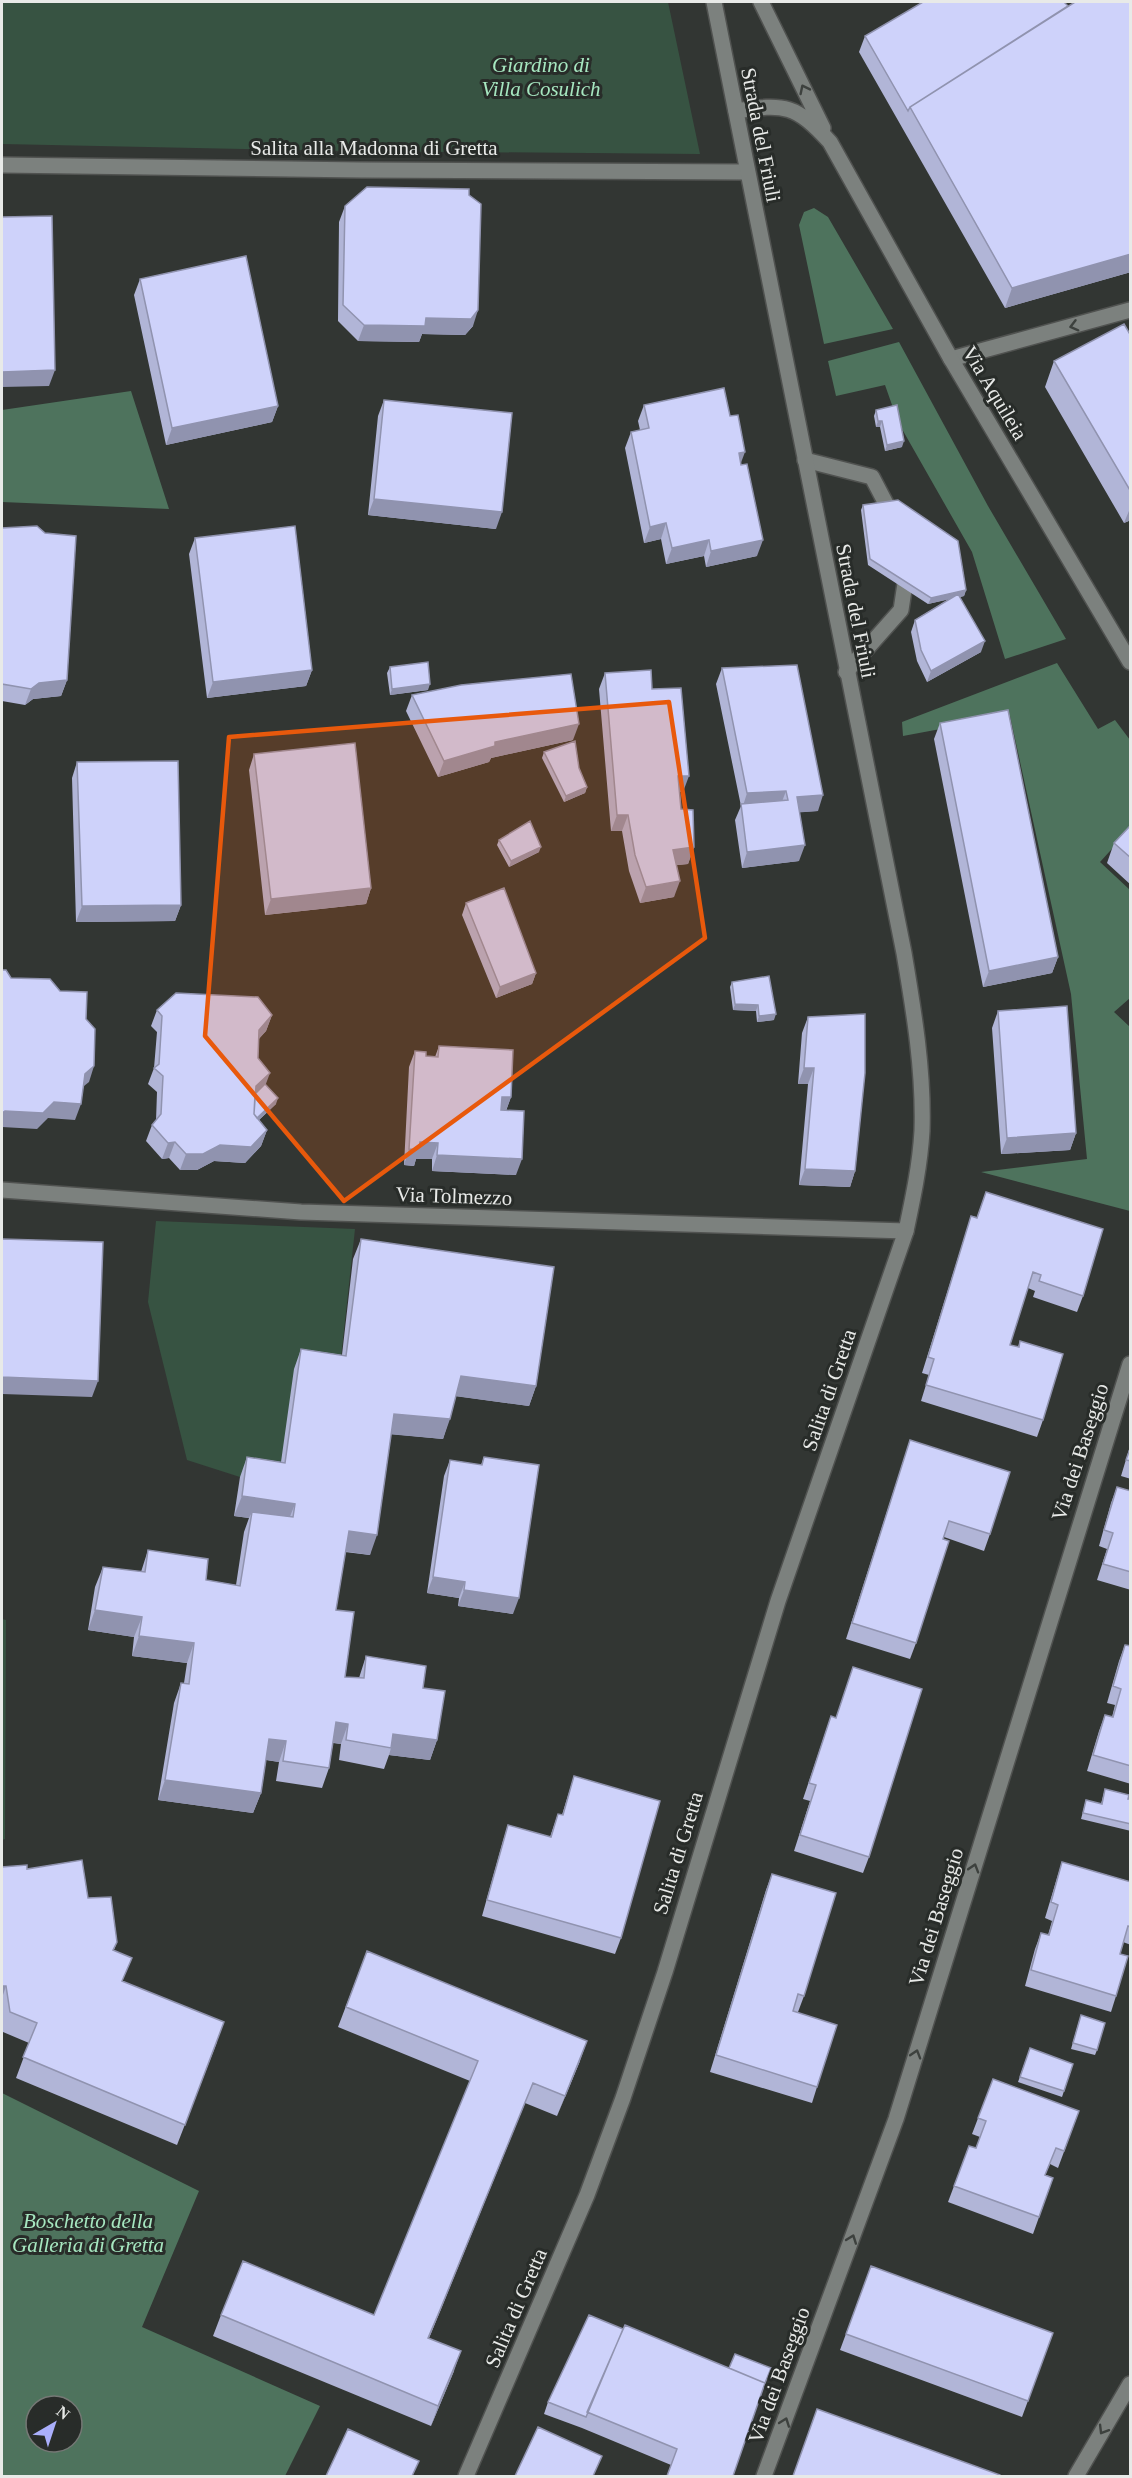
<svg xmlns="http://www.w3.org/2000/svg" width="1132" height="2478" font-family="'Times New Roman',serif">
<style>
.green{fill:#375342}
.forest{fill:#4e735d;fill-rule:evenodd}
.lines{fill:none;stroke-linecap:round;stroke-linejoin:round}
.service-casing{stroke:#505250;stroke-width:18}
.minor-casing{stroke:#505250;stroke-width:18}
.tertiary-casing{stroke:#505250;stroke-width:18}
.secondary-casing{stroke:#505250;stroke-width:18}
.service{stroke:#7c817e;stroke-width:15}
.minor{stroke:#7c817e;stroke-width:15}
.tertiary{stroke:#7c817e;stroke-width:15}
.secondary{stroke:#7c817e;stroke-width:15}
.wall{fill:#b1b5d7}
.shaded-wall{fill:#9093af}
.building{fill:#ced2fa;stroke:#9093af;stroke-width:1.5}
.oneway{stroke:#3d413e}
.marked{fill:#e8590c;fill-opacity:0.2;stroke:#e8590c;stroke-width:4.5;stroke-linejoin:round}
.labels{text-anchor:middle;stroke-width:6;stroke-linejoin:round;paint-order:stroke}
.park-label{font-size:21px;font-style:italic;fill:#a6e7c0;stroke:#282c29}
.street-label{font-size:21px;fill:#e8eae8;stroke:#282c29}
</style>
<rect width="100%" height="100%" fill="#323633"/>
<path class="green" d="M2 2H668L700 154 346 151 2 144Z
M156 1221 355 1229 339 1376 278 1483 240 1477 187 1460 148 1302Z
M2 1619 6 1620 5 1839 2 1840Z"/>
<path class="forest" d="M814 208 828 217 893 329 824 344 799 225 804 212Z
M899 342 988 506 1066 639 1005 659 972 552 898 422 885 385 836 396 828 361Z
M131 391 169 509 2 502V410Z
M1057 663 1098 729 1115 720 1130 740V829L1100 862 1130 890V998L1114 1012 1130 1027V1211L981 1172 1087 1159 1071 994 1010 716 903 736 902 722Z
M2 2093 199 2191 142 2327 320 2406 285 2476H2ZM36 2406H72V2442H36Z"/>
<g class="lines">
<g class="service-casing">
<path id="service" d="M805 460 872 477 894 519
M846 672 901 610 907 570"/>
</g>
<g class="minor-casing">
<path id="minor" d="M2 165 361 170 747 172
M951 359 1130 310
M2 1190 301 1212 906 1231
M764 2476 896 2119 1130 1364
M1076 2476 1130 2384"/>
</g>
<g class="tertiary-casing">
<path id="tertiary" d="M761 2 823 128
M736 111C785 103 796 105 830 142L951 359 1130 662"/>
</g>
<g class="secondary-casing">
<path id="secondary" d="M466 2476 587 2195 623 2098 665 1972 778 1601 906 1231C913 1198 920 1165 922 1131 924 1072 914 1012 904 953L714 2"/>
</g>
<use href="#service" class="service"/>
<use href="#minor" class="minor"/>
<use href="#tertiary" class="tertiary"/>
<use href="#secondary" class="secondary"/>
</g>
<path class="wall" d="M1131 2V272L1005 308 859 52 865 36 1068 6Z
M345 206 473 326 465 335 422 334 419 342 358 341 338 321 339 222Z
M140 279 278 406 272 422 166 445 134 295Z
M1131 336V520L1124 523 1045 387 1054 361Z
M384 400 496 529 368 515 378 416Z
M644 405 741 464 757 556 706 567 704 556 666 564 661 539 644 543 625 448 631 432 640 430 638 421Z
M876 410 902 447 885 451 880 427H876L874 416Z
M863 505 966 590 964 596 960 597 981 652 927 682 917 661 911 632 915 620 949 599 928 604 868 565 861 510Z
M2 528 45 533 67 680 61 696 33 699 25 705 2 701Z
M195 538 312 670 306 686 207 698 189 554Z
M390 667 428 690 390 695 387 673Z
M722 668 818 811 800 812 799 861 742 868 735 820 741 806 716 684Z
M605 673 652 689 683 792H680L681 809 694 847 688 864 677 865 674 897 640 903 629 871 622 831H611L599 689Z
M412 695 573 740 491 758 489 762 438 777 406 711Z
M940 723 1058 957 1052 973 983 987 934 739Z
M544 752 579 768 587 787 585 793 564 802 542 758Z
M254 754 371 888 366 904 265 915 249 770Z
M77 762 181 905 175 921 76 922 72 778Z
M1131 825V885L1107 863 1114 843Z
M499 840 539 852 509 867 497 845Z
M466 903 536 973 532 984 496 998 462 915Z
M732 982 774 1020 757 1022 756 1011 733 1010 730 987Z
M157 1010 272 1015 266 1031 258 1039V1058L266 1085 276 1104 259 1120 267 1130 261 1146 245 1163 214 1161 197 1170H180L169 1158 162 1159 146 1141 152 1125 156 1121 157 1092 148 1084 154 1068 157 1032 151 1026Z
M998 1011 1076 1133 1070 1150 1001 1154 992 1028Z
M808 1017 855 1171 850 1187 799 1185 808 1084H798L802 1033Z
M439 1046 511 1097 506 1111 516 1175 432 1171V1159H416L414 1166 404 1165 409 1067 415 1051 426 1056 435 1057Z
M986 1192 1083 1296 1077 1312 1033 1297 1035 1291 1028 1288 1010 1345 1018 1347 1020 1341 1043 1420 1037 1437 921 1401 929 1375 922 1373 966 1232 971 1216 977 1217Z
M361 1239 536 1386 529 1406 456 1396 443 1439 391 1434 370 1555 345 1552 336 1610 345 1677 359 1678 366 1656 423 1688 437 1740 430 1760 389 1755 384 1769 339 1760 341 1744 333 1743 329 1768 322 1788 276 1781 279 1762 266 1760 261 1793 253 1813 158 1800 174 1703 181 1683H184L187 1663 132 1656 134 1637 88 1630 95 1587 103 1567 141 1572 148 1550 206 1580 236 1585 244 1532 249 1518 234 1516 240 1477 247 1457 281 1462 294 1369 301 1349 342 1355 353 1259Z
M910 1440 990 1534 984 1551 944 1537 916 1643 910 1659 846 1639Z
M1131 1443V1479L1121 1476Z
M484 1457 513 1614 458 1606 459 1598 427 1593 444 1476 450 1460 481 1465Z
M1117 1487 1131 1491V1590L1097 1580 1107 1549 1099 1546 1111 1503Z
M1125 1645 1131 1646V1784L1087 1771 1099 1731 1105 1715 1112 1717 1115 1705 1107 1703 1119 1661Z
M853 1667 869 1857 863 1873 794 1851 810 1801 803 1799 831 1716 836 1718Z
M574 1776 621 1938 615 1954 482 1916 503 1841 508 1825 550 1837 558 1814 562 1815Z
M1105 1789 1131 1799V1831L1081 1819 1086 1800 1101 1804Z
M1062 1862 1131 1882V1945L1123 1942 1120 1954 1116 1996 1111 2012 1025 1986 1035 1949 1041 1933 1048 1935 1052 1921 1045 1918 1057 1878Z
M2 1867 27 1869 88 1898 117 1942 114 1950 123 1981 217 2042 177 2145 16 2078 29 2043 3 2032 2 2025Z
M772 1874 804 1996 798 2012 817 2087 812 2103 710 2072 766 1890Z
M367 1951 580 2061 557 2116 525 2103 429 2338 454 2371 431 2426 213 2336 221 2315H374L470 2081 338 2027Z
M1079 2021 1097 2050 1095 2055 1071 2049Z
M1030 2048 1073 2064 1062 2097 1018 2082Z
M993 2079 1079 2111 1058 2168 1050 2164 1045 2175 1053 2178 1033 2234 948 2202 969 2146 976 2148 980 2137 972 2134Z
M871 2266 1053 2333 1022 2417 840 2350Z
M623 2329 729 2368H771L671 2465 582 2428 544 2414 548 2402Z"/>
<path class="shaded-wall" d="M1131 254V272L1005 308 1012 288Z
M478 310 473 326 465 335 422 334 419 342 358 341 364 325 426 318Z
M55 370 49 386 2 387V372Z
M278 406 272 422 166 445 172 428Z
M878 421H882L880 427H876Z
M904 441 902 447 885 451 887 445Z
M745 452 739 468V453Z
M374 499 502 512 496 529 368 515Z
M1131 506V520L1124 523Z
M666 523 661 539 644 543 650 527Z
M709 540 704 556 666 564 672 548Z
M763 540 757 556 706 567 711 551Z
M966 590 964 596 928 604 931 598Z
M985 641 981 652 927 682 931 671Z
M312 670 306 686 207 698 213 682Z
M67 680 61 696 33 699 25 705 31 689 39 683Z
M430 684 428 690 390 695 392 689Z
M579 724 573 740 491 758 489 762 438 777 444 761 495 742Z
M678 776H689L683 792H673Z
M587 787 585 793 564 802 566 796Z
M786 791 780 807 742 809 747 793Z
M823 795 818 811 792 813 797 797Z
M617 815H628L622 831H611Z
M805 845 799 861 742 868 747 852Z
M541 847 539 852 509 867 511 861Z
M694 847 688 864 667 866 673 850Z
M680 881 674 897 640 903 646 887Z
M371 888 366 904 265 915 271 899Z
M181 905 175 921 76 922 82 906Z
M1058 957 1052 973 983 987 989 971Z
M536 973 532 984 496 998 500 987Z
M735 1004 758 1005 756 1011 733 1010Z
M776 1014 774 1020 757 1022 759 1016Z
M272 1015 266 1031 253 1046 259 1030Z
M94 1066 89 1082 79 1090 85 1074Z
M804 1068H814L808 1084H798Z
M270 1073 264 1089 252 1101 256 1086Z
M502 1097H511L505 1113H496Z
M278 1098 276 1104 248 1130 250 1124Z
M54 1102 81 1104 75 1120 48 1118 37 1129 2 1127V1113L5 1111Z
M267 1130 261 1146 245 1163 214 1161 197 1170H180L186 1154 220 1145Z
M1076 1133 1070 1150 1001 1154 1007 1138Z
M175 1142 169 1158 162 1159 168 1143Z
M420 1142 438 1143 432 1159H416L414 1166 404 1165 409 1149Z
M437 1155 522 1159 516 1175 432 1171Z
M805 1169 855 1171 850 1187 799 1185Z
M461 1376 536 1386 529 1406 454 1396Z
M2 1377 98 1381 92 1397 2 1394Z
M394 1414 450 1419 443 1439 387 1434Z
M242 1496 295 1504 287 1524 252 1512 249 1518 234 1516Z
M349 1531 377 1535 370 1555 342 1551Z
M433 1577 465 1582 459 1598 427 1593Z
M464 1590 519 1598 513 1614 458 1606Z
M95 1610 142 1617 134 1637 88 1630Z
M139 1636 194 1643 187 1663 132 1656Z
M336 1722 348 1724 341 1744 329 1742Z
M393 1734 437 1740 430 1760 389 1755 391 1748Z
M269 1739 286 1741 279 1762 261 1759Z
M165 1780 261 1793 253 1813 158 1800Z
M2 1986H6L2 1998Z
M587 2041 580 2061 557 2116Z
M533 2083 525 2103 421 2358 428 2338Z
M461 2351 454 2371 431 2426 438 2406Z"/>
<path class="building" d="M923 2H1064L1068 6 910 107 908 111 865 36Z
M1075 2H1131V254L1012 288 910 107Z
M367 187 469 189V195L481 204 478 310 471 319 426 318 425 326 364 325 343 305 345 206Z
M52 216 55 370 2 372V217Z
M246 256 278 406 172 428 140 279Z
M1124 324 1131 336V492L1054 361Z
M724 388 730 416 738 415 745 452 739 453 741 465 747 464 763 540 711 551 709 540 672 548 666 523 650 527 631 432 649 428 644 405Z
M384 400 512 413 502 512 374 499Z
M897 405 904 441 887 445 882 421H878L876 410Z
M898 500 958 541 966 590 931 598 870 559 863 505Z
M37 526 45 533 76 536 67 680 39 683 31 689 2 684V528Z
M295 526 312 670 213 682 195 538Z
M958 594 985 641 931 671 921 650 915 620Z
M428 662 430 684 392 689 390 667Z
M797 665 823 795 797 797 805 845 747 852 741 804 788 800 786 791 747 793 722 668Z
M651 670 652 689 681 688 689 776H678L681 809 693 810 694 847 673 850 680 881 646 887 635 855 628 815H617L605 673Z
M571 674 579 724 495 742V746L444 761 412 695 461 685Z
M1008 710 1058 957 989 971 940 723Z
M575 741 579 768 587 787 566 796 544 752Z
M355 743 371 888 271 899 254 754Z
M178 761 181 905 82 906 77 762Z
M530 821 541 847 511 861 499 840Z
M1131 825V858L1114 843Z
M504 888 536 973 500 987 466 903Z
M2 970H6L11 978 50 979 60 991 87 992 86 1019 95 1029 94 1066 85 1074 81 1104 54 1102 43 1113 5 1111 2 1113Z
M769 976 776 1014 759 1016 758 1005 735 1004 732 982Z
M176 993 258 997 272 1015 259 1030 258 1058 270 1073 256 1086 254 1114 267 1130 251 1147 220 1145 203 1154H186L175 1142 168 1143 152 1125 161 1114 163 1076 154 1068 159 1064 162 1016 157 1010Z
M1067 1006 1076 1133 1007 1138 998 1011Z
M865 1014V1073L855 1171 805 1169 814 1068H804L808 1017Z
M439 1046 513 1050 511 1097H502L501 1110 524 1111 522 1159 437 1155 438 1143 420 1142 419 1150 409 1149 415 1051 426 1052V1056L438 1057Z
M265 1084 278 1098 257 1118 254 1114 255 1094Z
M986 1192 1103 1229 1083 1296 1039 1281 1041 1275 1033 1272 1010 1345 1019 1347 1020 1341 1063 1354 1043 1420 926 1385 934 1359 928 1357 971 1216 977 1218Z
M2 1239 103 1242 98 1381 2 1377Z
M361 1239 554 1267 536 1386 461 1376 450 1419 394 1414 377 1535 349 1531 336 1610 354 1612 345 1677 364 1678 366 1656 426 1666 423 1688 445 1691 437 1740 393 1734 391 1748 346 1740 348 1724 336 1722 329 1768 283 1761 286 1741 269 1739 261 1793 165 1780 181 1683 189 1684 194 1643 139 1636 142 1617 95 1610 103 1567 145 1572 148 1550 208 1559 206 1580 240 1586 252 1512 293 1517 295 1504 242 1496 247 1457 285 1463 301 1349 346 1356Z
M910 1440 1010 1472 990 1534 949 1521 943 1539 949 1541 916 1643 852 1623Z
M1131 1446V1461L1126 1460Z
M484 1457 539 1465 519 1598 464 1590 465 1582 433 1577 450 1460 482 1465Z
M1117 1487 1131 1491V1572L1103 1564 1113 1533 1104 1530Z
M1125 1645 1131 1646V1766L1093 1755 1105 1715 1113 1717 1121 1689 1113 1686Z
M853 1667 922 1689 869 1857 800 1835 816 1785 809 1783 831 1716 836 1718Z
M574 1776 660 1801 621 1938 487 1900 508 1825 551 1837 558 1814 563 1815Z
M1105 1789 1129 1795 1128 1799H1131V1824L1083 1813 1086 1800 1102 1804Z
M82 1860 88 1898 111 1897 117 1942 113 1950 132 1958 122 1981 224 2022 185 2125 23 2057 37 2023 10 2012 6 1986H2V1867L27 1865V1869Z
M1062 1862 1131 1882V1927L1128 1926 1120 1954 1128 1956 1116 1996 1031 1970 1041 1933 1049 1935 1058 1905 1051 1902Z
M772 1874 836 1893 804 1996 798 1994 793 2011 837 2025 817 2087 716 2055Z
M367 1951 587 2041 565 2096 533 2083 440 2310 428 2338 461 2351 438 2406 221 2315 243 2261 374 2315 478 2061 346 2007Z
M1081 2015 1105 2023 1097 2050 1073 2043Z
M1030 2048 1073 2064 1064 2091 1020 2077Z
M993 2079 1079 2111 1064 2151 1056 2148 1045 2175 1053 2178 1039 2217 954 2186 969 2146 976 2148 986 2121 978 2118Z
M871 2266 1053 2333 1028 2401 846 2334Z
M589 2315 623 2329 586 2417 548 2402Z
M625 2325 765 2383 733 2476H667L677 2449 587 2412Z
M735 2354 771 2368 765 2383 729 2368Z
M817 2409 1000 2475V2476H793Z
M538 2427 602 2456 593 2476H515Z
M348 2429 419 2461 412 2476H326Z"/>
<defs><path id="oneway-chevron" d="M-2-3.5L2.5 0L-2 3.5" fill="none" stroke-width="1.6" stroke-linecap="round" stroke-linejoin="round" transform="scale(1.5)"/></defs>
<g class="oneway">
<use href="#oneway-chevron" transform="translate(804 89) rotate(-116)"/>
<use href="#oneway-chevron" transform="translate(1074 326) rotate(165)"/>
<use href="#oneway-chevron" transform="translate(974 1868) rotate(-73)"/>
<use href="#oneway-chevron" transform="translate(916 2054) rotate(-73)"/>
<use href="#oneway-chevron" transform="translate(852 2239) rotate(-70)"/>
<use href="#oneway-chevron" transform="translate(785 2422) rotate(-70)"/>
<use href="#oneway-chevron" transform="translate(1103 2430) rotate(121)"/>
</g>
<path class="marked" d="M669 702 705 938 344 1201 205 1036 229 737Z"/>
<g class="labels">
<g class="park-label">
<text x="541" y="72">Giardino di<tspan x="541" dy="24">Villa Cosulich</tspan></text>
<text x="88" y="2228">Boschetto della<tspan x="88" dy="24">Galleria di Gretta</tspan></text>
</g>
<g class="street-label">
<text transform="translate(761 135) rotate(79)" y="7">Strada del Friuli</text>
<text x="374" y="155">Salita alla Madonna di Gretta</text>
<text transform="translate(995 393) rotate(59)" y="7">Via Aquileia</text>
<text transform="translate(856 611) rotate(79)" y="7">Strada del Friuli</text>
<text transform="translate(454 1196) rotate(2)" y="7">Via Tolmezzo</text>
<text transform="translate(829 1390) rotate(-71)" y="7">Salita di Gretta</text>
<text transform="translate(1080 1452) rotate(-72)" y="7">Via dei Baseggio</text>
<text transform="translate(678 1853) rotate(-73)" y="7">Salita di Gretta</text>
<text transform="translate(936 1917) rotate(-73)" y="7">Via dei Baseggio</text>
<text transform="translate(516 2308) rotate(-67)" y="7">Salita di Gretta</text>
<text transform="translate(779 2375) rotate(-70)" y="7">Via dei Baseggio</text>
</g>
</g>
<rect width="1132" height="2478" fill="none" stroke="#e8eae8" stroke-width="6"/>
<g transform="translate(54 2424) rotate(39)"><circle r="28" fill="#282c29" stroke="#757875" stroke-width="1.5"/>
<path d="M0-4.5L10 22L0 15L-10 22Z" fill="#aaaffb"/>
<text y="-9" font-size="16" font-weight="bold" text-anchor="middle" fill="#e8eae8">N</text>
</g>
</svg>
